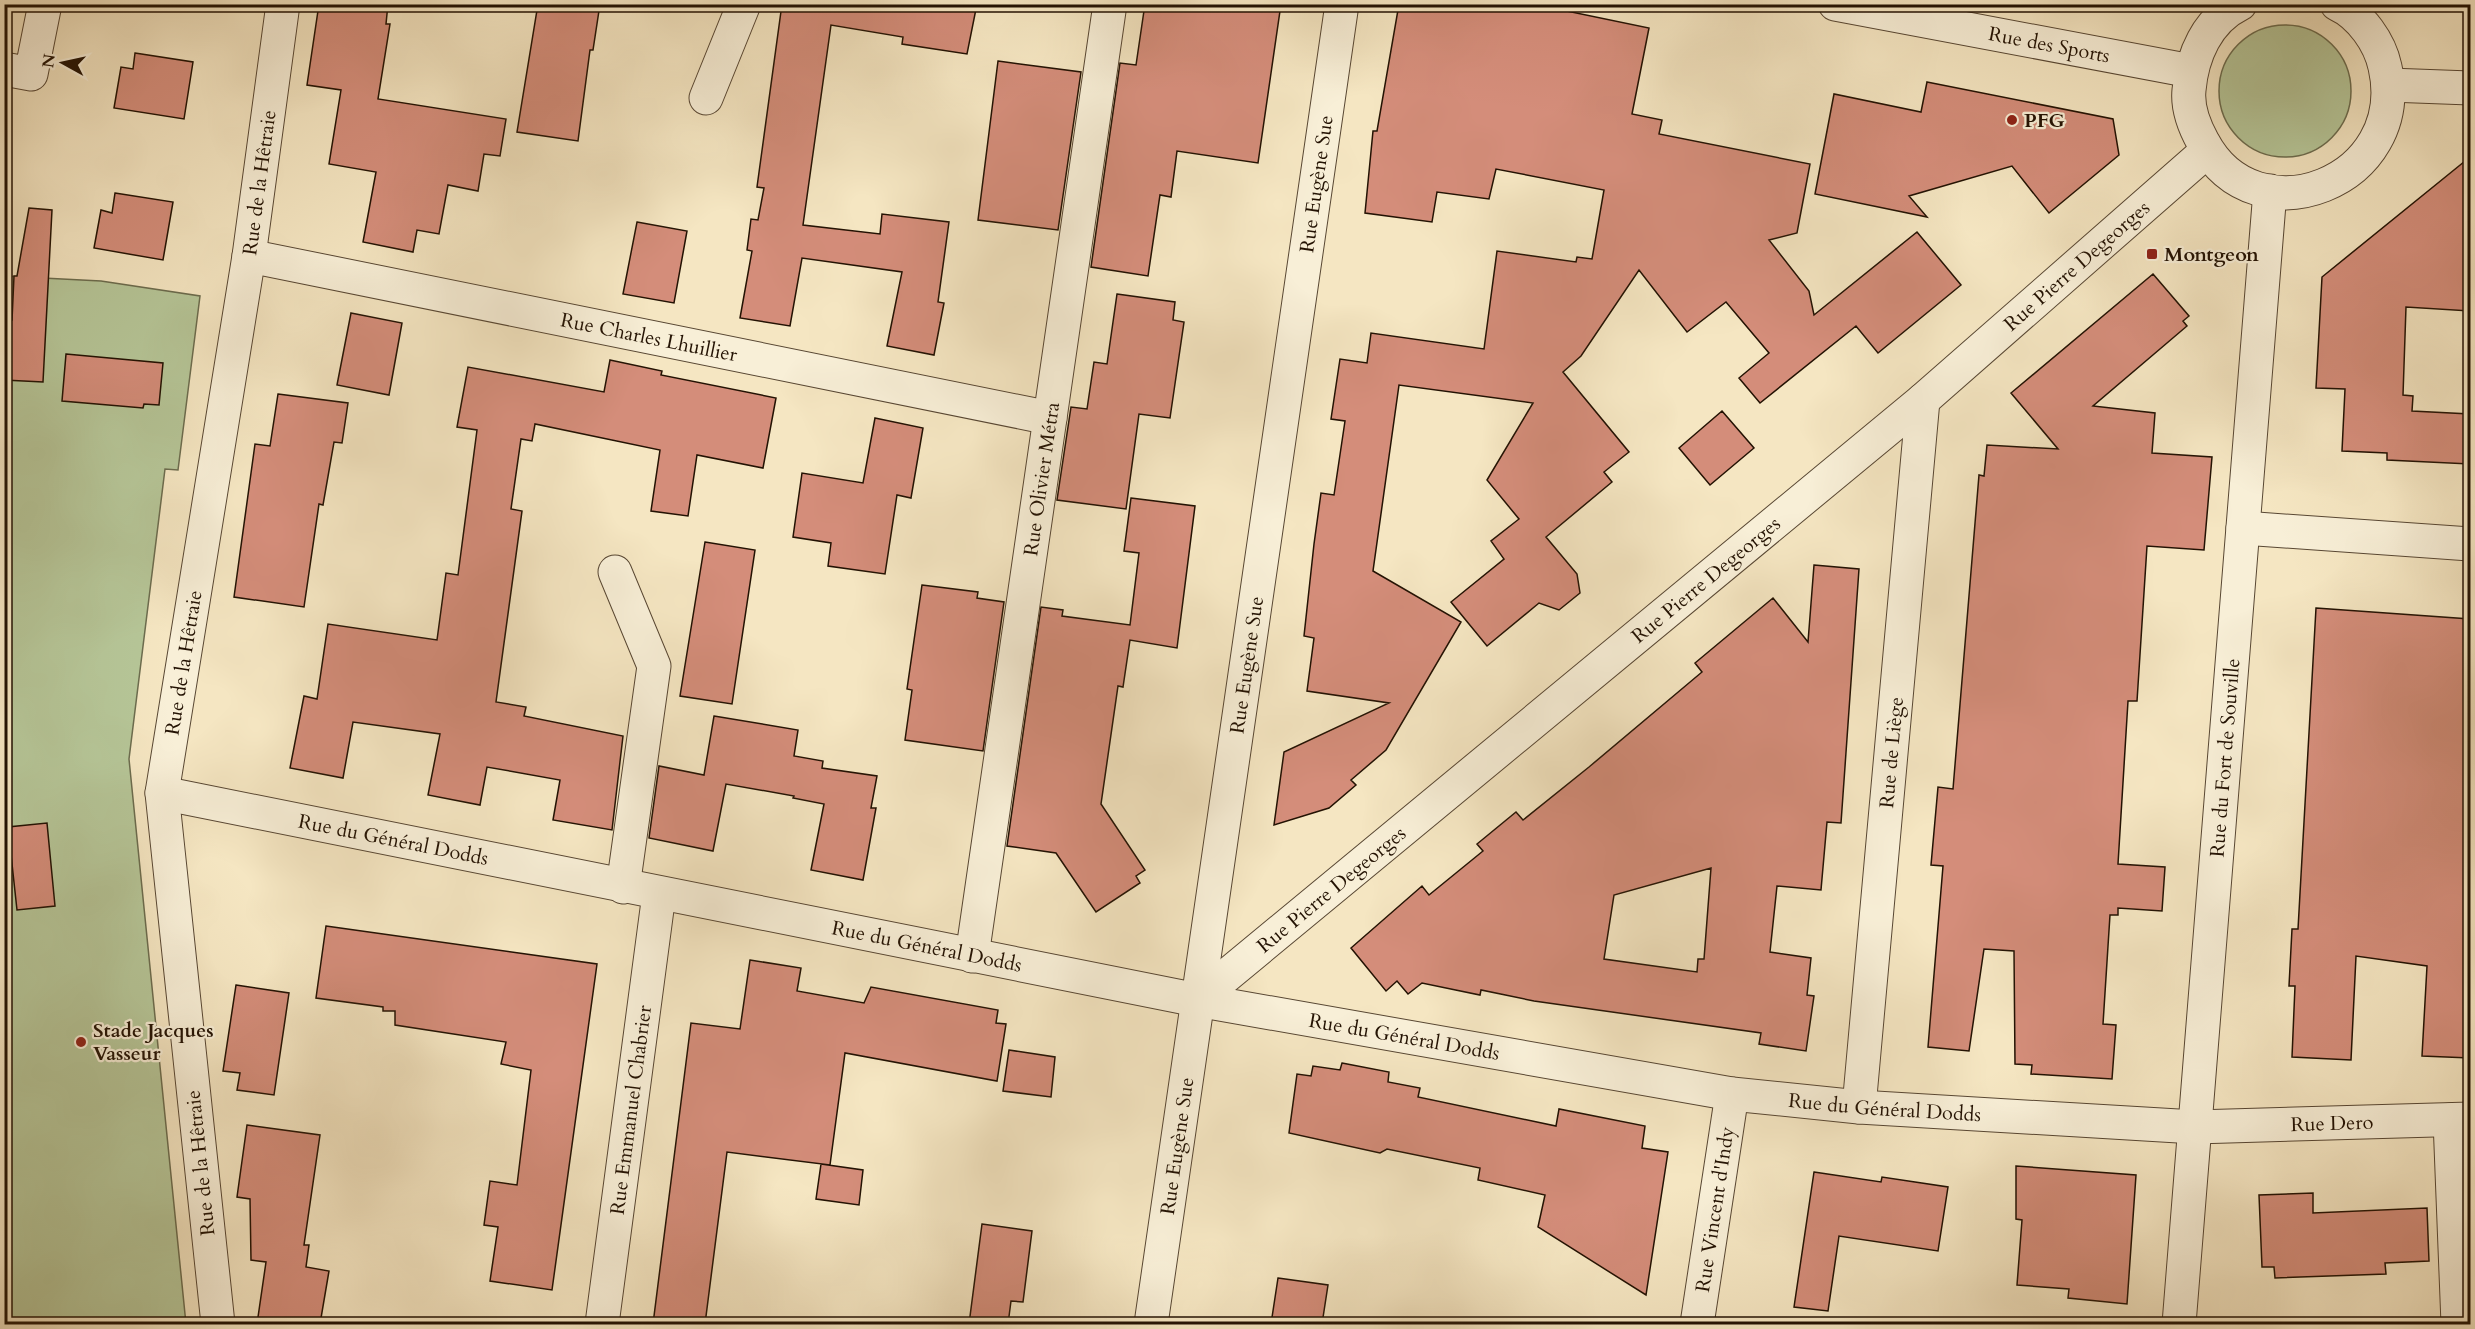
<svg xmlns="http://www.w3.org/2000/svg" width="2475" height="1329" font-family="Cardo,serif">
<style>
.green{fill:#b6c698;stroke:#6c6c4e;stroke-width:1.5}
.building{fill:#d48d7a;stroke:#231203;stroke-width:1.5;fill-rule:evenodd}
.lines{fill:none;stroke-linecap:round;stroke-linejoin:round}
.minor-casing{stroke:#584733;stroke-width:35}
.minor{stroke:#f8efd7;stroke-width:33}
.poi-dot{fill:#8f2418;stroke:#f8efd7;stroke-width:2}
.labels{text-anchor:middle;stroke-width:4.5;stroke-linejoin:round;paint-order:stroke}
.street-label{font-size:20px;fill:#231203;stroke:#f8efd7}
.poi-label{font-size:20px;font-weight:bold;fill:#231203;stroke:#f8efd7;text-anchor:start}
</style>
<rect width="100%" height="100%" fill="#f5e6c2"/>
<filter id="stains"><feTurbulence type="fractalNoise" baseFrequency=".00333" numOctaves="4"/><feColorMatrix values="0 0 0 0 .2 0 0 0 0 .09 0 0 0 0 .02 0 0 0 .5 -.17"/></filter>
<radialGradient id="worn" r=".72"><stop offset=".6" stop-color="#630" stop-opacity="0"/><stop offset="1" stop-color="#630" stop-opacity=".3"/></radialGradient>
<path class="green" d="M2219 91a66 66 0 1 1 132 0a66 66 0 1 1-132 0Z
M4 276 101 281 200 296 178 470 165 469 129 759 186 1324H5Z"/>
<path class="building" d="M319 4H388L386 24H390L378 99 506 119 500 156 484 154 478 191 448 185 439 234 417 230 413 252 363 242 376 172 329 164 341 90 307 85Z
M538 4H600L593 50H590L578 141 517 132Z
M782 4H977L967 54 902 44 903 37 831 25 803 225 880 234 882 214 949 222 938 302 944 303 934 355 887 346 902 272 802 258 790 326 740 318 752 251 747 250 751 219 758 220 764 188 757 187Z
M1145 4H1281L1258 163 1177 151 1171 197 1160 195 1148 276 1091 267 1120 63 1136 65Z
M1399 4H1533L1649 28 1632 114 1662 120 1659 134 1810 164 1797 233 1769 240 1809 291 1814 315 1917 232 1961 285 1878 353 1856 326 1760 403 1739 378 1769 353 1726 302 1687 332 1639 270 1581 356 1563 372 1629 452 1604 472 1612 482 1546 537 1577 574 1580 593 1559 610 1539 603 1487 646 1451 602 1504 559 1491 541 1519 519 1487 480 1533 403 1399 385 1373 571 1461 622 1386 750 1351 780 1356 785 1329 808 1274 825 1284 752 1389 703 1307 691 1314 638 1304 636 1314 544 1321 493 1334 495 1345 421 1331 419 1340 359 1367 363 1371 333 1484 349 1497 251 1576 262 1577 257 1592 259 1604 190 1496 169 1489 199 1437 192 1432 222 1365 213 1373 131H1377Z
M135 53 193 62 184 119 114 108 121 67 133 69Z
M998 61 1081 72 1058 230 978 220Z
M1927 82 2113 119 2119 155 2049 213 2012 166 1909 196 1927 217 1815 194 1834 94 1921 112Z
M2470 157V311L2406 307 2403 395 2413 396 2412 411 2470 414V464L2387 460V453L2342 451 2345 389 2316 388 2322 277Z
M115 193 173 202 163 260 94 248 101 210 112 213Z
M29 208 52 210 43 382 4 380V320H12L14 276H17Z
M637 222 687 231 674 303 623 294Z
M2153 274 2189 316 2183 321 2187 326 2093 406 2155 413 2152 453 2212 457 2204 550 2147 546 2137 701H2128L2118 864 2165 867 2162 911 2118 908V915H2110L2103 1024 2116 1025 2112 1079 2031 1074 2032 1065 2015 1064 2014 951 1984 949 1969 1051 1928 1047 1943 866 1931 865 1938 787 1953 789 1979 475 1984 476 1987 445 2058 449 2011 393Z
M1117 294 1175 302 1173 320 1184 322 1170 418 1139 414 1126 509 1057 500 1071 407 1087 409 1094 362 1107 364Z
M351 313 402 323 389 395 337 385Z
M66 354 163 363 159 405 144 404 143 408 62 401Z
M610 360 662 371 661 375 776 398 763 468 697 455 688 516 651 511 660 450 535 424 532 441 521 439 511 509 522 511 496 702 526 707 524 716 623 736 612 830 553 820 560 780 487 767 480 805 428 795 440 734 353 722 343 778 290 768 304 696 317 699 328 624 437 640 446 573 458 575 477 430 457 427 468 367 604 392Z
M278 394 348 403 342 443 334 442 323 505 319 504 304 607 234 597 255 444 270 446Z
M1722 411 1754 448 1710 485 1679 448Z
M875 418 923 428 911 498 897 495 885 574 828 566 831 543 793 537 802 473 863 483Z
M1131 498 1195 506 1177 648 1130 640 1123 687 1118 686 1101 804 1145 870 1136 876 1140 883 1096 912 1056 853 1007 846 1041 607 1063 610 1062 616 1130 625 1139 553 1124 551Z
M705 542 755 550 732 704 680 696Z
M1814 565 1859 569 1841 823 1827 822 1821 890 1777 886 1770 952 1811 958 1807 995 1814 996 1806 1051 1759 1044 1761 1033 1534 1001 1481 990 1480 995 1422 983 1408 994 1397 981 1386 991 1351 948 1422 886 1429 895 1483 851 1477 844 1516 812 1523 820 1589 767 1702 672 1695 663 1773 598 1808 642ZM1711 868 1704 959H1698L1697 972 1604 959 1614 895Z
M922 585 978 592 977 598 1004 602 983 751 905 740 912 690 907 689Z
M2316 608 2470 619V1058L2422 1056 2427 966 2356 956 2351 1060 2292 1057 2295 986H2289L2292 929H2298Z
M714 716 798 730 794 756 823 761 822 768 877 776 871 808H876L863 880 811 870 824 804 793 798 794 796 726 784 713 851 649 838 659 766 704 775Z
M47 823 55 906 17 910 8 827Z
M326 926 597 964 552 1290 490 1281 498 1227 484 1225 490 1181 517 1185 531 1070 501 1064 506 1042 395 1025V1011H383V1007L316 998Z
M750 960 801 968 797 991 864 1003 871 987 998 1010 996 1023 1006 1024 997 1081 845 1053 830 1165 727 1152 705 1324H653L691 1023 740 1029Z
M236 985 289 993 274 1095 237 1090 240 1073 223 1071Z
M1009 1050 1055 1057 1051 1097 1003 1091Z
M1342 1063 1389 1072 1388 1082 1420 1088 1418 1097 1556 1126 1559 1109 1645 1126 1642 1148 1668 1152 1646 1295 1538 1227 1545 1195 1478 1180 1480 1168 1387 1149 1380 1153 1289 1133 1297 1074 1311 1076 1313 1066 1340 1070Z
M247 1125 320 1135 304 1245H309L306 1267 329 1271 320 1324H257L266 1262 251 1260 250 1199 237 1197Z
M821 1164 863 1170 859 1205 816 1199Z
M2016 1166 2136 1175 2127 1304 2068 1298 2069 1289 2017 1285 2022 1220 2016 1219Z
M1814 1172 1881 1182 1882 1177 1948 1187 1938 1251 1839 1236 1828 1311 1794 1307Z
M2313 1193V1213L2427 1208 2429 1261 2385 1263 2386 1274 2275 1278 2274 1267H2262L2259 1195Z
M982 1224 1032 1231 1023 1302 1011 1301 1008 1324H969Z
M1278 1278 1328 1285 1322 1324H1271Z"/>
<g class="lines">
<g class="minor-casing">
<g id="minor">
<path id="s1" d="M1835 4 2191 71"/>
<path d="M2240 4C2207 20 2192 56 2189 90 2187 109 2194 126 2203 142 2256 242 2411 182 2385 67 2380 43 2361 15 2337 4"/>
<path d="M4 69 31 74 45 4"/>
<path d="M2389 85 2470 88"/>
<path d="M706 98 744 4"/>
<path id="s2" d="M249 256 1050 418"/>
<path d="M2243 528 2470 544"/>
<path d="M615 572 654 666 623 887"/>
<path id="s3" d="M162 793 1197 1000 1732 1094 1859 1107 2195 1127 2470 1119"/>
<path id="s4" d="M972 956 1110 4"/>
<path id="s5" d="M1197 1000 1923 400 2207 151"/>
<path id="s6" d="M1859 1107 1923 400"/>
<path d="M2450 1120 2458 1324"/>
<path id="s7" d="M218 1324 162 793 249 256 283 4"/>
<path id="s8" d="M602 1324 659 894"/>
<path id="s9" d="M1151 1324 1342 4"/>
<path id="s10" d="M1697 1324 1732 1094"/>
<path id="s11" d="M2179 1324 2270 191"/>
</g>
</g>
<use href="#minor" class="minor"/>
</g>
<g class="poi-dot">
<circle cx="2012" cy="120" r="6"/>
<rect x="2146" y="248" width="12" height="12" rx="3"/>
<circle cx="81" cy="1042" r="6"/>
</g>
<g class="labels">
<g class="street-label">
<text dy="7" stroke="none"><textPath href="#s1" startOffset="218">Rue des Sports</textPath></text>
<text dy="7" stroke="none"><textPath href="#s7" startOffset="1152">Rue de la Hêtraie</textPath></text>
<text dy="7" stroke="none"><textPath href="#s9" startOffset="1152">Rue Eugène Sue</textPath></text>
<text dy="7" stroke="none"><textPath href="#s5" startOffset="1146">Rue Pierre Degeorges</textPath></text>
<text dy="7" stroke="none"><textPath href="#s2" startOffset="408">Rue Charles Lhuillier</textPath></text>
<text dy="7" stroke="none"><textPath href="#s4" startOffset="482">Rue Olivier Métra</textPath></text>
<text dy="7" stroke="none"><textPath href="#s5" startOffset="660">Rue Pierre Degeorges</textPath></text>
<text dy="7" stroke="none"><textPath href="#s7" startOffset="666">Rue de la Hêtraie</textPath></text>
<text dy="7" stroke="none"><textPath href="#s9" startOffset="666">Rue Eugène Sue</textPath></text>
<text dy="7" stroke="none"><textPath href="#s6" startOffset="356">Rue de Liège</textPath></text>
<text dy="7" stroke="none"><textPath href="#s11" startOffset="568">Rue du Fort de Souville</textPath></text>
<text dy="7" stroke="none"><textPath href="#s3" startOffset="236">Rue du Général Dodds</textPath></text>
<text dy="7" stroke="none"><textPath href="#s5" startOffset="174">Rue Pierre Degeorges</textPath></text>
<text dy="7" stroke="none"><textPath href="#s3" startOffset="780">Rue du Général Dodds</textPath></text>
<text dy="7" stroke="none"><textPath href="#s3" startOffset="1266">Rue du Général Dodds</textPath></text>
<text dy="7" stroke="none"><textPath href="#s3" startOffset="1752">Rue du Général Dodds</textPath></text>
<text dy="7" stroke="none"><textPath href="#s8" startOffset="216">Rue Emmanuel Chabrier</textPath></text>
<text dy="7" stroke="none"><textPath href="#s3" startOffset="2200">Rue Dero</textPath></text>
<text dy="7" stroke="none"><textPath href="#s9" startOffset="180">Rue Eugène Sue</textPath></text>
<text transform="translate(200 1163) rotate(-96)" y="7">Rue de la Hêtraie</text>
<text dy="7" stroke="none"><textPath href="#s10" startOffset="116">Rue Vincent d'Indy</textPath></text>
</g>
<g class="poi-label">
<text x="2024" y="127">PFG</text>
<text x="2164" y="261">Montgeon</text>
<text x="93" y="1037">Stade Jacques<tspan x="93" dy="23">Vasseur</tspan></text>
</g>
</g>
<rect width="2475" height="1329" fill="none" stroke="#f5e6c2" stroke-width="24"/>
<rect x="6" y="6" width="2463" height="1317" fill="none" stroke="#231203" stroke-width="3"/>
<rect x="12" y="12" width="2451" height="1305" fill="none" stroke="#231203" stroke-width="1.5"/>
<g transform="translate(63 63) rotate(278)" stroke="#f8efd7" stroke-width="4.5" paint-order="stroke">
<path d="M0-4.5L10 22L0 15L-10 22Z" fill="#231203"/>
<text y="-9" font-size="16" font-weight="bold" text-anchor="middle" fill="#231203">N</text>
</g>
<rect width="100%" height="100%" filter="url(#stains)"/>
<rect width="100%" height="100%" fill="url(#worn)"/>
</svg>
